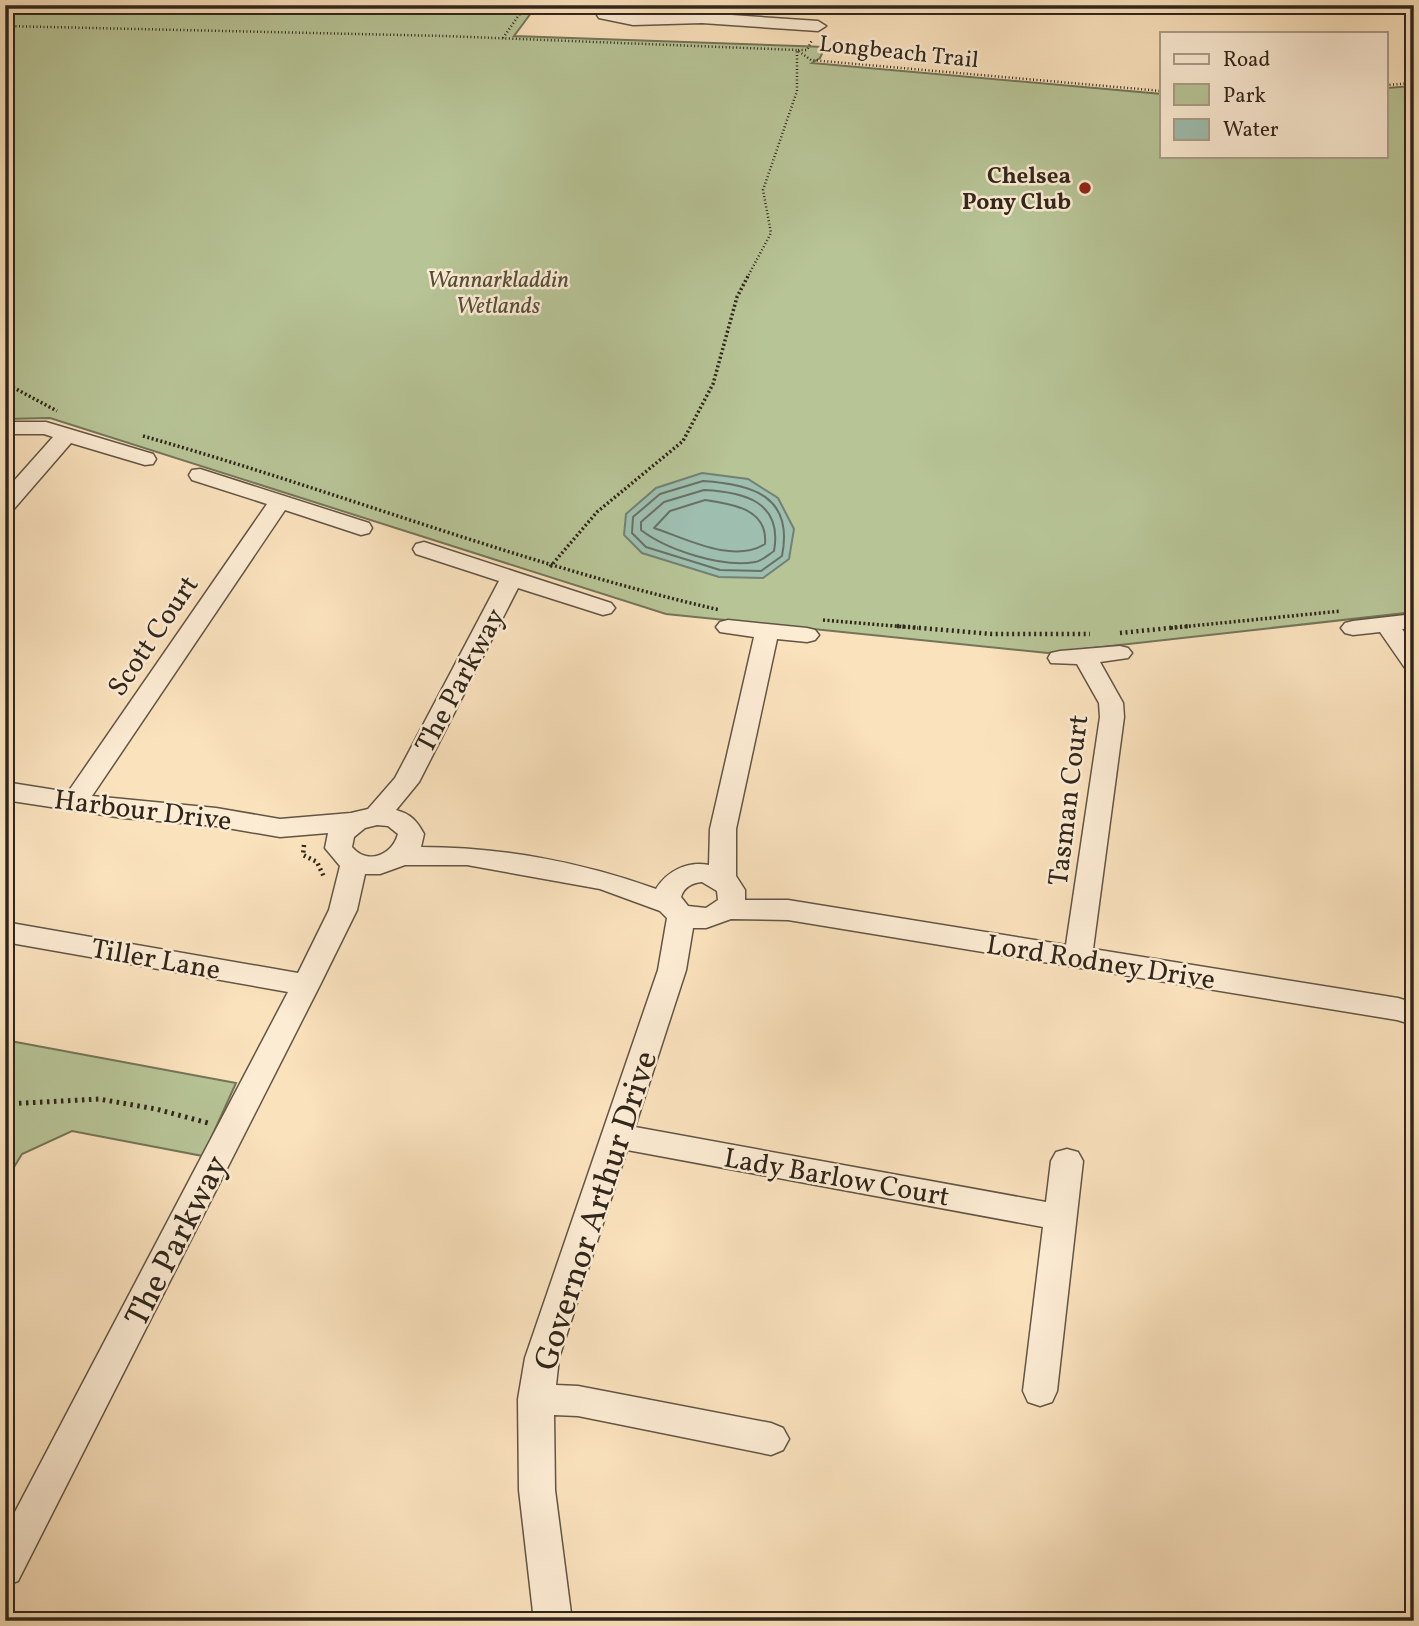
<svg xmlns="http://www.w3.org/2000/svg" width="1419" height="1626" font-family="Vollkorn,serif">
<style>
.green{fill:#b7c496;stroke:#747558;stroke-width:2}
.water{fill:#9ebeaf;stroke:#728174;stroke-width:2}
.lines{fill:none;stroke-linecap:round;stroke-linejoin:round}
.shore{stroke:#677265;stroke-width:2}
.minor-casing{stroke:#625544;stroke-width:3}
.path-far3{stroke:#30261b;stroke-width:2.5;stroke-dasharray:1 2.5;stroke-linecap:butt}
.path-far2{stroke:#30261b;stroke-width:3.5;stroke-dasharray:2 2.5;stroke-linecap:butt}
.path-far1{stroke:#30261b;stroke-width:4.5;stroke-dasharray:2 3.5;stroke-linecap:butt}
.path{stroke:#30261b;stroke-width:5;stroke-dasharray:2.5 4.5;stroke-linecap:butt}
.minor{fill:#fcecd4;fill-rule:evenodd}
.poi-dot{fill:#8f2418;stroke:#fcecd4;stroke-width:2.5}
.labels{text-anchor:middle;stroke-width:5;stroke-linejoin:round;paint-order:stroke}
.far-street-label{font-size:23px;fill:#30261b;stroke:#fcecd4}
.far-poi-label{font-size:23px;font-weight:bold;fill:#30261b;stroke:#fcecd4;text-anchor:end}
.far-park-label{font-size:23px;font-style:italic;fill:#524e3a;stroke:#fcecd4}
.street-label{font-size:28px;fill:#30261b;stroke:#fcecd4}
.near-street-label{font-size:33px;fill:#30261b;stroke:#fcecd4}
</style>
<rect width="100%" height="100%" fill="#fae2bd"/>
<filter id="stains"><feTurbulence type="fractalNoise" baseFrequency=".00286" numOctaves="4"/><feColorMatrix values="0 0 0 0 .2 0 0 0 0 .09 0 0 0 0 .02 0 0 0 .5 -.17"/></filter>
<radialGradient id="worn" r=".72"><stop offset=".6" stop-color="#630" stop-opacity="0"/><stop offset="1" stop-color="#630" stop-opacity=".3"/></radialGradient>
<path class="green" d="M5 5H537L514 36 825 47 820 58 812 63 1162 94V156H1386V88L1414 86V612L1048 653 666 614 50 418 5 419Z
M5 1040 236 1083 203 1156 72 1131 22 1154 5 1182Z"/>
<path class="water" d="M702 473 748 479 778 498 794 529 789 559 763 578 719 577 642 553 624 535 626 514 656 488Z"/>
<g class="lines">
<path class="shore" d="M703 481C752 484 794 496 782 556L761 571 720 570 646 547 632 533 633 517 660 494Z
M704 490C743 492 783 501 774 551 768 555 762 561 755 562 722 568 667 550 641 530V522L664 502Z
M705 500C733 504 768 509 765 544 733 564 687 539 654 528L670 511Z"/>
<g class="minor-casing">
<path id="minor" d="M596 5H611L609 11 633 15 702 13 818 21 826 26 818 31 702 23 633 25 599 18 594 10Z
M1386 5H1414V11L1393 9Z
M5 422H46L153 454 156 459 153 464 145 465 71 443 13 510 5 512V491L53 437 44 434H5Z
M200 469 369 523 372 528 369 533 361 535 285 510 92 796 216 808 280 819 351 813 368 809 395 778 499 581 416 554 413 549 416 544 424 542 611 603 615 608 611 613 603 615 518 588 419 782 396 810C411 814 417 821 424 834L421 847C500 847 582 862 656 889 667 871 687 861 709 865L710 829 754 637 720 632 716 627 720 622 728 620 807 628 815 630 819 635 815 640 807 642 777 639 736 829V876L745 890V900H788L1066 945 1100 717 1099 703 1077 664 1051 663 1048 658 1051 653 1060 651 1120 646 1128 648 1132 653 1128 658 1100 662 1123 703 1124 717 1093 949 1398 998 1414 1003V1025L1397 1020 788 920 731 919 706 928H693L686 970 635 1127 1046 1202 1051 1161 1056 1152 1067 1149 1078 1152 1083 1161 1057 1391 1052 1402 1040 1406 1028 1402 1023 1391 1043 1227 627 1150 559 1358 556 1385 578 1386 771 1423 783 1428 789 1439 783 1450 771 1455 578 1416 554 1415 555 1490 572 1621H534L519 1490 518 1399 525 1358 658 970 667 918 660 911 600 889 467 865H405L380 874H365L357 910 320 985 18 1581 5 1586V1531L288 992 5 942V922L298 973 329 910 340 866 325 848 328 833 280 837 216 826 123 818 5 800V782L68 792 267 504 192 480 189 475 192 470ZM377 825 388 826 398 834C392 856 367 865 352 847L354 837 365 828ZM702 882 717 891 718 900 706 908 688 906 681 897C684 887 692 883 702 882Z
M1414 614V628L1402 629 1414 646V670L1405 668 1380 632 1353 635 1345 633 1341 628 1345 623 1353 621Z"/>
</g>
<path class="path-far3" d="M5 26 445 36 797 50 811 60 1162 91
M503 38 526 5
M1386 85 1414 83
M747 278 771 233 763 190 797 91V50H807L812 40"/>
<path class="path-far2" d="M5 383 57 411
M143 436C337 491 524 565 720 610
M550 567 597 512 683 441 713 384 737 297 748 276
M823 620 918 628
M1171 628 1341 611"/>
<path class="path-far1" d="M897 626 992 634H1090
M1120 633 1189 626
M304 845 303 855 317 862 324 877"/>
<path class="path" d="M5 1104 99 1099 156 1109 208 1123"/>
<use href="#minor" class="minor"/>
</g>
<circle class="poi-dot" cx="1085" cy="188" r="7"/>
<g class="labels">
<g class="far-street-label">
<text transform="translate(899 51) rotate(6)" y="8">Longbeach Trail</text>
</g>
<g class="far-poi-label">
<text x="1071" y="183">Chelsea<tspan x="1071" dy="26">Pony Club</tspan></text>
</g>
<g class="far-park-label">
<text x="498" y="287">Wannarkladdin<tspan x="498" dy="26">Wetlands</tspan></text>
</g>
<g class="street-label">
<text transform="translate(152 635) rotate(-56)" y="10">Scott Court</text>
<text transform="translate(459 680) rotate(-62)" y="10">The Parkway</text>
<text transform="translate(1067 800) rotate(-83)" y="10">Tasman Court</text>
<text transform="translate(143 809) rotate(7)" y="10">Harbour Drive</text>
<text transform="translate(156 958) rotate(10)" y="10">Tiller Lane</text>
<text transform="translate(1101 961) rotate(9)" y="10">Lord Rodney Drive</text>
<text transform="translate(837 1176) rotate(10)" y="10">Lady Barlow Court</text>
</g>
<g class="near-street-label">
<text transform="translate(594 1210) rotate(-72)" y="12">Governor Arthur Drive</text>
<text transform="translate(175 1240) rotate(-63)" y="12">The Parkway</text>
</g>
</g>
<rect width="1419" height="1626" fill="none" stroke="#fae2bd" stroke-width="28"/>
<rect x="7" y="7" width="1405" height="1612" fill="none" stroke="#30261b" stroke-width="3.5"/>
<rect x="14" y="14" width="1391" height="1598" fill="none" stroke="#30261b" stroke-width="2"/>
<rect x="1160" y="32" width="228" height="126" fill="#fcecd4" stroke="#aa9d8a" stroke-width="2"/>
<rect x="1174" y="54" width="35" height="10" fill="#fcecd4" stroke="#aa9d8a" stroke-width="2"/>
<text x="1223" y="66" font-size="21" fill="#30261b">Road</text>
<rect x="1174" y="84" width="35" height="21" fill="#b7c496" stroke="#aa9d8a" stroke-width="2"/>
<text x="1223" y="102" font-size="21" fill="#30261b">Park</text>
<rect x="1174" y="119" width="35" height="21" fill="#9ebeaf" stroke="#aa9d8a" stroke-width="2"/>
<text x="1223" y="136" font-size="21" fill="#30261b">Water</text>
<rect width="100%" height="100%" filter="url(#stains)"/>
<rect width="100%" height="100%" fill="url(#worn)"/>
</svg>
